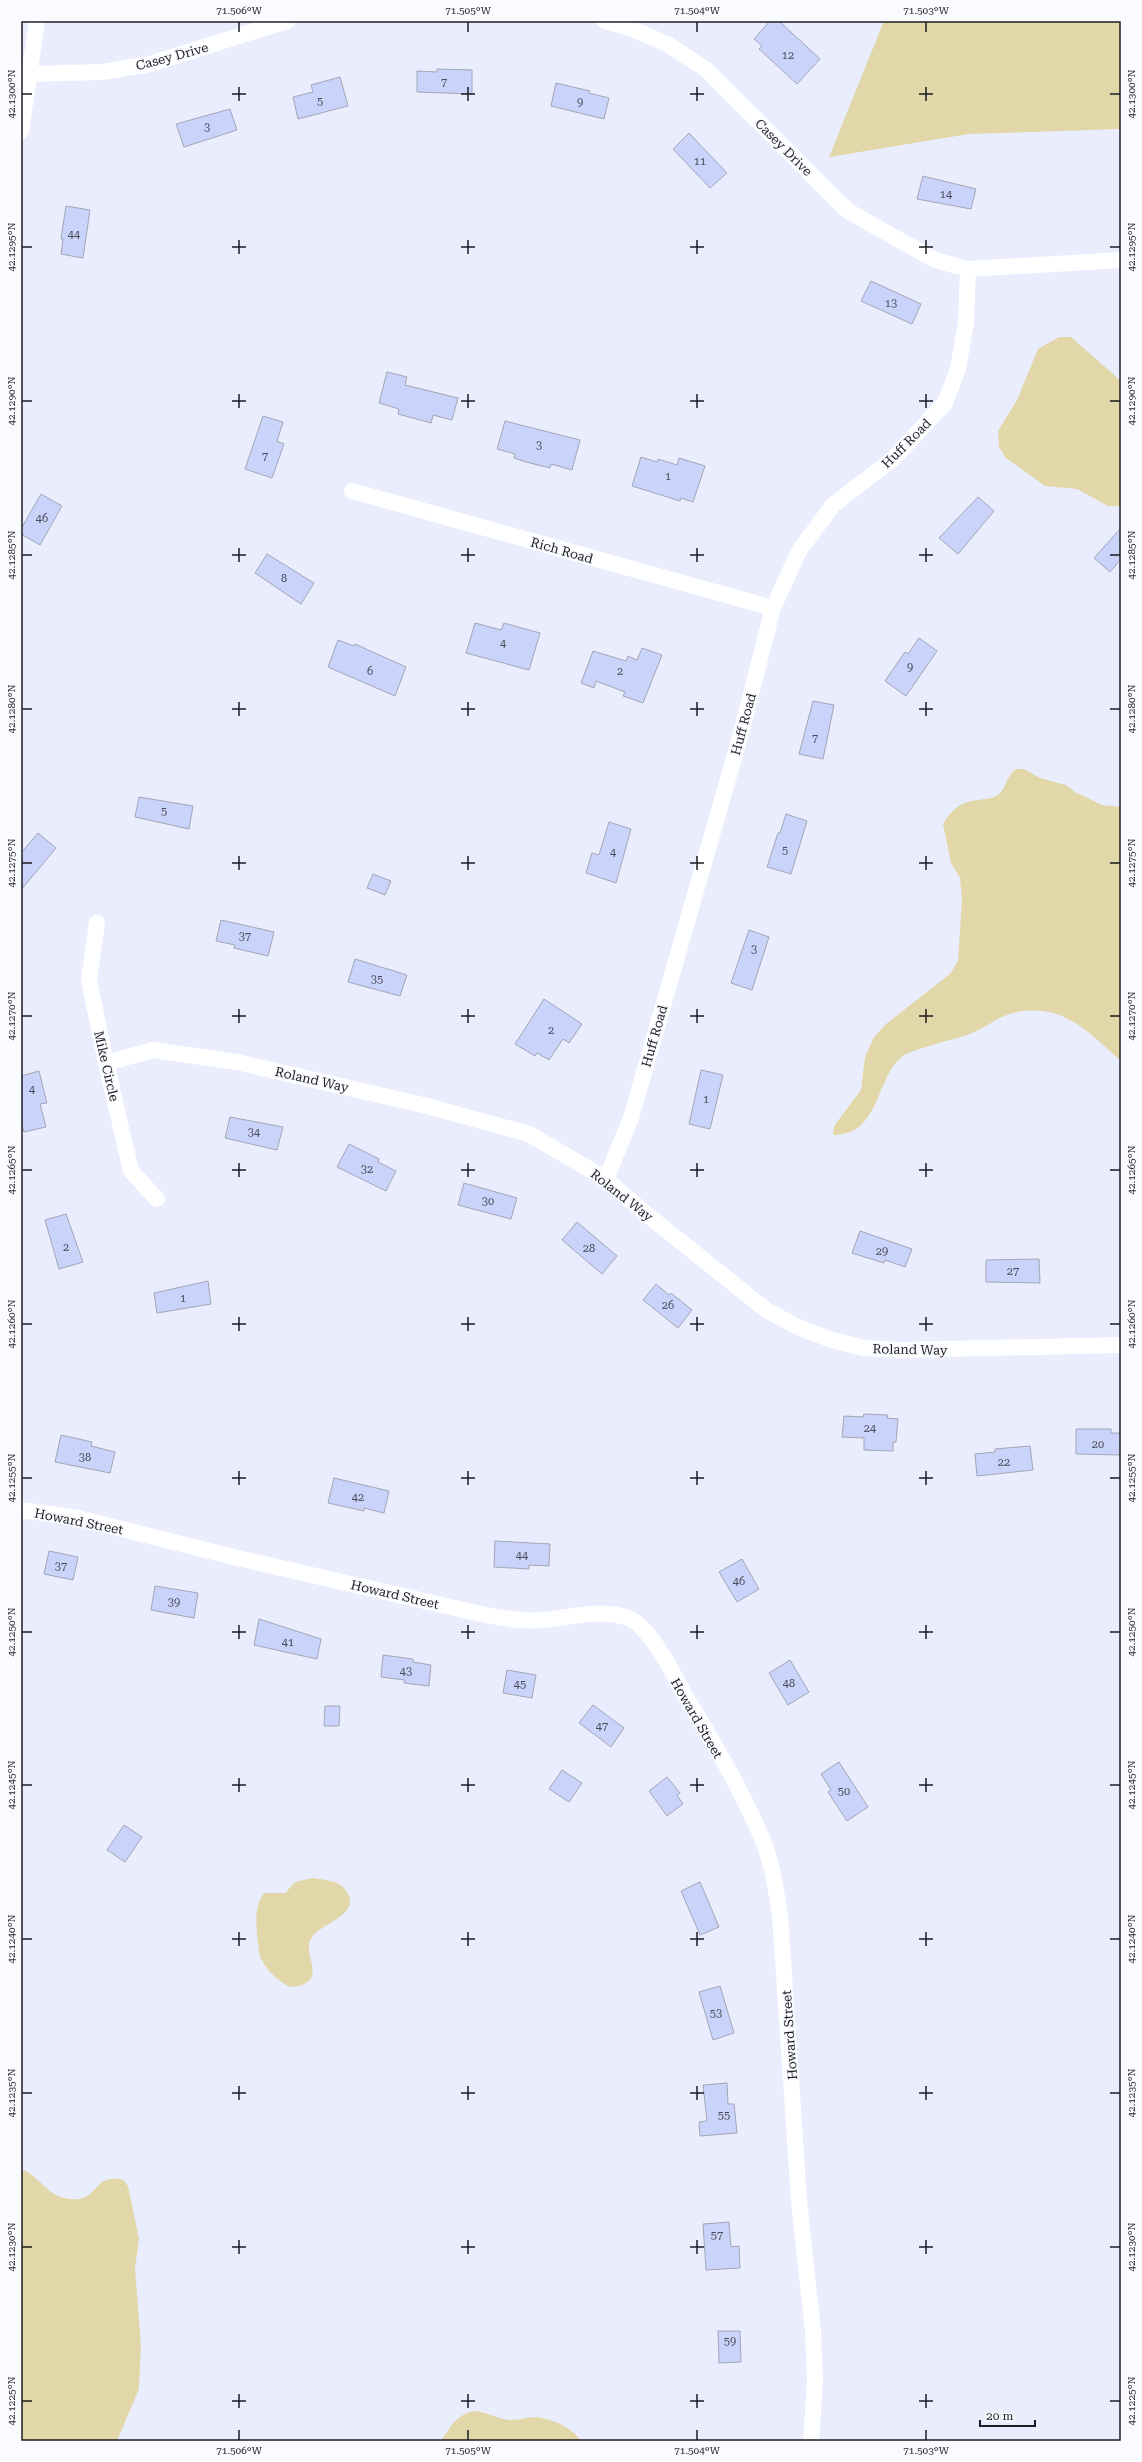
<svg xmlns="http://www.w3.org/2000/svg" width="1142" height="2462" font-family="'Roboto Serif',serif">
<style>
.green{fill:#e2d7a9}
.building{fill:#cad3f9;stroke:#a2a6b5}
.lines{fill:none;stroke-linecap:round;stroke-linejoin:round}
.minor{stroke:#fff;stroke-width:16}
.ticks{fill:none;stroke:#1c1d23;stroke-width:1.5}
.labels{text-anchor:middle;stroke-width:3.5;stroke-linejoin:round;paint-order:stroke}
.number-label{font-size:11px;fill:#484a58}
.street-label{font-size:13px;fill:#1c1d23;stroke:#fafbfe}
.neatline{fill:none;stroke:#1c1d23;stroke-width:1.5}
.ticks-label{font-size:10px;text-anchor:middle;fill:#1c1d23}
</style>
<rect width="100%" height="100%" fill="#e9edfe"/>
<path class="green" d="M884 21H1121V129L969 134 829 157Z
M1059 337H1071L1121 381V506H1108L1077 489 1045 486 1006 458 999 447 998 431 1017 400 1038 349Z
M1016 769H1024L1040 778 1066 785 1075 792 1102 805 1121 807V1061C1088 1032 1065 1004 1017 1012 1000 1015 983 1030 967 1035 955 1039 911 1050 903 1056 874 1079 881 1135 833 1135L834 1126 861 1090 865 1057 874 1037 886 1024 950 974 958 961 962 899 960 878 951 863 943 824C963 789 987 807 1001 792 1008 783 1006 777 1016 769Z
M312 1878C325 1880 340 1880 347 1892 361 1915 322 1923 312 1937 300 1953 328 1977 299 1986 288 1989 281 1982 273 1975 267 1970 260 1959 259 1952 257 1931 252 1911 264 1893H285L295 1882Z
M21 2169C41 2176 45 2196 70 2199 99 2203 92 2172 123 2180L128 2186 139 2239 135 2268 141 2346 139 2389 117 2441H21Z
M474 2411C486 2412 494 2417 504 2419 515 2422 525 2417 536 2417 552 2419 572 2427 581 2441H441C451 2426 456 2415 474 2411Z"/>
<path class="building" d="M770 21H779L820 59 797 84 759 49 762 46 754 39Z
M437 69 472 70V94L417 92V71L437 72Z
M340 77 348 106 298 119 293 97 313 92 311 85Z
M556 83 590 91 589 93 609 98 604 119 551 106Z
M230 109 237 130 184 147 176 124Z
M689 133 727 173 710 188 673 149Z
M923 176 976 189 971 209 917 199Z
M66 206 90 210 83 258 61 254 63 239H61Z
M871 281 921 304 912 324 861 301Z
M387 372 407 377 405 385 458 398 452 420 433 415 431 423 398 414 399 409 379 403Z
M263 416 283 422 277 441 284 444 272 478 245 469Z
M505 421 580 440 572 470 551 464 550 468 526 462 514 458 515 454 497 449Z
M641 457 657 462 658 459 677 465 679 458 705 466 693 502 681 498 680 501 632 486Z
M41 494 62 506 40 545 21 534V529Z
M978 497 994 511 958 554 939 538Z
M1121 528V559L1110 572 1094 558Z
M267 554 314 583 301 604 255 573Z
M475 623 501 630 504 623 540 633 529 670 466 653Z
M919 638 937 651 906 696 885 681 905 652 908 654Z
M338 640 354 646 355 644 406 667 395 696 328 667Z
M642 648 662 655 643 703 623 696 625 692 596 681 594 688 581 683 593 651 626 661 628 656 637 660Z
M813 701 834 705 823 759 799 754Z
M139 797 193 806 189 829 135 817Z
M786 814 807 821 791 874 767 867 778 833H780Z
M609 822 631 829 616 883 586 873 592 853 599 855Z
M38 833 56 848 21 890V853Z
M373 874 391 881 385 895 367 888Z
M221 920 274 932 268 956 234 948 235 945 216 941Z
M749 930 769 937 752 990 731 983Z
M355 959 407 975 400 996 348 982Z
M544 999 582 1024 569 1043 563 1039 549 1060 537 1053 535 1056 515 1044Z
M701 1070 723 1075 710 1129 689 1124Z
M39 1071 47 1103 40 1104 46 1127 24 1132 21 1122V1076Z
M230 1117 283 1127 277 1150 225 1138Z
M349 1144 379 1159 378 1162 396 1171 386 1191 337 1167Z
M464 1183 517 1198 511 1219 458 1205Z
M66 1214 83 1262 59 1269 45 1220Z
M577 1222 617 1256 602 1274 562 1240Z
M860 1231 912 1249 905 1267 885 1260 884 1263 852 1253Z
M1039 1259 1040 1283 986 1282V1260Z
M208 1281 211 1304 157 1313 154 1293Z
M656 1284 669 1295 671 1293 692 1310 678 1328 643 1300Z
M864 1414 888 1415 887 1418 898 1419 896 1442H893V1451L864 1450V1438L842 1437 844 1416 863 1417Z
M1076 1429H1111V1433H1121V1455L1076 1454Z
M61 1435 92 1442 91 1446 115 1452 110 1473 55 1462Z
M1030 1446 1033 1470 977 1476 975 1454 995 1452V1449Z
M334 1478 389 1491 384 1513 364 1508V1511L328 1503Z
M495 1541 550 1544 549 1566 529 1565V1569L494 1567Z
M49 1551 78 1557 73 1580 44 1574Z
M742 1559 759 1589 737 1602 719 1572Z
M155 1586 198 1593 194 1618 151 1610Z
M259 1619 321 1639 317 1659 254 1645Z
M383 1655 413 1659V1662L431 1665 429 1686 404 1683 405 1680 381 1677Z
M790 1660 809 1692 788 1705 769 1673Z
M507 1670 536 1675 532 1698 503 1693Z
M593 1705 624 1728 611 1747 579 1723Z
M325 1706H340L339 1726H324Z
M839 1762 868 1807 847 1821 828 1792 831 1790 821 1774Z
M562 1770 582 1783 569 1802 549 1789Z
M667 1777 680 1793 677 1795 683 1804 667 1816 649 1791Z
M124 1825 142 1837 125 1862 107 1850Z
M700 1882 719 1927 700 1935 681 1891Z
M720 1986 734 2033 713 2040 699 1992Z
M727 2083 728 2104H734L737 2133 700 2136 699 2122 707 2121 703 2085Z
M729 2222 731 2247 739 2246 740 2268 706 2270 703 2224Z
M718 2331H740L741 2362 719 2363Z"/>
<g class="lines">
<path class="minor" d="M604 21 628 27 667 44 707 70 848 211 935 260 968 269 966 323 958 369 945 403 893 459 833 505 799 551 773 608 740 737 631 1118 606 1179
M29 74 102 72 150 64 287 21
M21 131 37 21
M968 269 1121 260
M352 491 773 608
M97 923 89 980 106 1063 131 1171 157 1199
M106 1063 153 1050 237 1062 427 1106 529 1134 606 1179 645 1213 766 1310 800 1328 832 1340 864 1348 902 1350 1121 1345
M21 1510 78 1518 238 1558 481 1614C501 1618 523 1622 544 1620 571 1617 598 1609 625 1617 637 1620 649 1635 656 1645 667 1660 675 1678 685 1695 712 1740 740 1787 761 1836 772 1861 776 1889 780 1915L799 2200 813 2332 815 2380 811 2441"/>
</g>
<path class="ticks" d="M239 22V32M468 22V32M697 22V32M926 22V32M239 87V101M468 87V101M697 87V101M926 87V101M22 94H32M232 94H246M461 94H475M690 94H704M919 94H933M1110 94H1120M239 240V254M468 240V254M697 240V254M926 240V254M22 247H32M232 247H246M461 247H475M690 247H704M919 247H933M1110 247H1120M239 394V408M468 394V408M697 394V408M926 394V408M22 401H32M232 401H246M461 401H475M690 401H704M919 401H933M1110 401H1120M239 548V562M468 548V562M697 548V562M926 548V562M22 555H32M232 555H246M461 555H475M690 555H704M919 555H933M1110 555H1120M239 702V716M468 702V716M697 702V716M926 702V716M22 709H32M232 709H246M461 709H475M690 709H704M919 709H933M1110 709H1120M239 856V870M468 856V870M697 856V870M926 856V870M22 863H32M232 863H246M461 863H475M690 863H704M919 863H933M1110 863H1120M239 1009V1023M468 1009V1023M697 1009V1023M926 1009V1023M22 1016H32M232 1016H246M461 1016H475M690 1016H704M919 1016H933M1110 1016H1120M239 1163V1177M468 1163V1177M697 1163V1177M926 1163V1177M22 1170H32M232 1170H246M461 1170H475M690 1170H704M919 1170H933M1110 1170H1120M239 1317V1331M468 1317V1331M697 1317V1331M926 1317V1331M22 1324H32M232 1324H246M461 1324H475M690 1324H704M919 1324H933M1110 1324H1120M239 1471V1485M468 1471V1485M697 1471V1485M926 1471V1485M22 1478H32M232 1478H246M461 1478H475M690 1478H704M919 1478H933M1110 1478H1120M239 1625V1639M468 1625V1639M697 1625V1639M926 1625V1639M22 1632H32M232 1632H246M461 1632H475M690 1632H704M919 1632H933M1110 1632H1120M239 1778V1792M468 1778V1792M697 1778V1792M926 1778V1792M22 1785H32M232 1785H246M461 1785H475M690 1785H704M919 1785H933M1110 1785H1120M239 1932V1946M468 1932V1946M697 1932V1946M926 1932V1946M22 1939H32M232 1939H246M461 1939H475M690 1939H704M919 1939H933M1110 1939H1120M239 2086V2100M468 2086V2100M697 2086V2100M926 2086V2100M22 2093H32M232 2093H246M461 2093H475M690 2093H704M919 2093H933M1110 2093H1120M239 2240V2254M468 2240V2254M697 2240V2254M926 2240V2254M22 2247H32M232 2247H246M461 2247H475M690 2247H704M919 2247H933M1110 2247H1120M239 2394V2408M468 2394V2408M697 2394V2408M926 2394V2408M22 2401H32M232 2401H246M461 2401H475M690 2401H704M919 2401H933M1110 2401H1120M239 2430V2440M468 2430V2440M697 2430V2440M926 2430V2440"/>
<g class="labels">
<g class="number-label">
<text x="788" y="59">12</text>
<text x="444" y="86">7</text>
<text x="320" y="105">5</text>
<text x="580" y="106">9</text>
<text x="207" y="131">3</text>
<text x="700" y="165">11</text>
<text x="946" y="198">14</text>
<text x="74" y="238">44</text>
<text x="891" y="307">13</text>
<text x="539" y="449">3</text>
<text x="265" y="460">7</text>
<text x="668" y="480">1</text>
<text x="42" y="522">46</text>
<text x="284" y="582">8</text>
<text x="503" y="647">4</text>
<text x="910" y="671">9</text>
<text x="370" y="675">6</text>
<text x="620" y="675">2</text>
<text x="815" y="742">7</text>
<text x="164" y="815">5</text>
<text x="785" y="854">5</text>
<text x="613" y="856">4</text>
<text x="245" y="940">37</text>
<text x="754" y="953">3</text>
<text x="377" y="983">35</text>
<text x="551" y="1034">2</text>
<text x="32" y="1093">4</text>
<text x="706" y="1103">1</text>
<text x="254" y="1136">34</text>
<text x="367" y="1173">32</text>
<text x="488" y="1205">30</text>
<text x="66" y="1251">2</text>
<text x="589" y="1252">28</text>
<text x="882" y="1255">29</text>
<text x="1013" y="1275">27</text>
<text x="183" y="1302">1</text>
<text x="668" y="1309">26</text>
<text x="870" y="1432">24</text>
<text x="1098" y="1448">20</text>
<text x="85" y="1461">38</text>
<text x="1004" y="1466">22</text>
<text x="358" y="1501">42</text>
<text x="522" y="1559">44</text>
<text x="61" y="1570">37</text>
<text x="739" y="1585">46</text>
<text x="174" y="1606">39</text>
<text x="288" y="1646">41</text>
<text x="406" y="1675">43</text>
<text x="789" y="1687">48</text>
<text x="520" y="1688">45</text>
<text x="602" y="1730">47</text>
<text x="844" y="1795">50</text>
<text x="716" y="2017">53</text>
<text x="724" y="2119">55</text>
<text x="717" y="2239">57</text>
<text x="730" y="2345">59</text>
</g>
<g class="street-label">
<text transform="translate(172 56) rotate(-15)" y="5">Casey Drive</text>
<text transform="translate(784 147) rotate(45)" y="5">Casey Drive</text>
<text transform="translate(906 443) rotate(-45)" y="5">Huff Road</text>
<text transform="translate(562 550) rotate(16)" y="5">Rich Road</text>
<text transform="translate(743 724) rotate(-75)" y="5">Huff Road</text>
<text transform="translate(654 1036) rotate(-74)" y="5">Huff Road</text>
<text transform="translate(107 1066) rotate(77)" y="5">Mike Circle</text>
<text transform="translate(312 1079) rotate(13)" y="5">Roland Way</text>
<text transform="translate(622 1195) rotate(38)" y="5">Roland Way</text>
<text transform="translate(910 1349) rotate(1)" y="5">Roland Way</text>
<text transform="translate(79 1521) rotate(11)" y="5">Howard Street</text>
<text transform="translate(395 1594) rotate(13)" y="5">Howard Street</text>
<text transform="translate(697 1718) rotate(60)" y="5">Howard Street</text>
<text transform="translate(789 2035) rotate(-94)" y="5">Howard Street</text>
</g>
</g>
<rect width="1142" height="2462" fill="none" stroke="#fafbfe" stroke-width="44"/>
<path d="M980 2420v6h55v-6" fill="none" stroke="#1c1d23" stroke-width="2"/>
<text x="986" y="2420" font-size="12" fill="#1c1d23" stroke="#fafbfe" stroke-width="3" paint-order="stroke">20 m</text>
<rect x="22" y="22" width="1098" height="2418" class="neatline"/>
<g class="ticks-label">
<text x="239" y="14">71.506°W</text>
<text x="468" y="14">71.505°W</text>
<text x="697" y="14">71.504°W</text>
<text x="926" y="14">71.503°W</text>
<text transform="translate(11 94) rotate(-90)" y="4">42.1300°N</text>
<text transform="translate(1131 94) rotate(-90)" y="4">42.1300°N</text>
<text transform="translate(11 247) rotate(-90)" y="4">42.1295°N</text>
<text transform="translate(1131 247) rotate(-90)" y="4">42.1295°N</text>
<text transform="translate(11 401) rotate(-90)" y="4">42.1290°N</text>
<text transform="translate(1131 401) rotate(-90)" y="4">42.1290°N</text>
<text transform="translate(11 555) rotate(-90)" y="4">42.1285°N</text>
<text transform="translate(1131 555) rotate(-90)" y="4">42.1285°N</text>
<text transform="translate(11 709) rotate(-90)" y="4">42.1280°N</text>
<text transform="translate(1131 709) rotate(-90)" y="4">42.1280°N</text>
<text transform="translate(11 863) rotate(-90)" y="4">42.1275°N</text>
<text transform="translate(1131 863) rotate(-90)" y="4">42.1275°N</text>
<text transform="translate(11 1016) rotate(-90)" y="4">42.1270°N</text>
<text transform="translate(1131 1016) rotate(-90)" y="4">42.1270°N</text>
<text transform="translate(11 1170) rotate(-90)" y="4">42.1265°N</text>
<text transform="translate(1131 1170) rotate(-90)" y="4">42.1265°N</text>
<text transform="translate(11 1324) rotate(-90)" y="4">42.1260°N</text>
<text transform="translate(1131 1324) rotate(-90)" y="4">42.1260°N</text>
<text transform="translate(11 1478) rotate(-90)" y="4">42.1255°N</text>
<text transform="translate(1131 1478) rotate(-90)" y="4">42.1255°N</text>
<text transform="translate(11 1632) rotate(-90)" y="4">42.1250°N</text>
<text transform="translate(1131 1632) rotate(-90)" y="4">42.1250°N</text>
<text transform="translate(11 1785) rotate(-90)" y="4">42.1245°N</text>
<text transform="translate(1131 1785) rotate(-90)" y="4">42.1245°N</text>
<text transform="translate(11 1939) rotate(-90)" y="4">42.1240°N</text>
<text transform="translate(1131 1939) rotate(-90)" y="4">42.1240°N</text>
<text transform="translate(11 2093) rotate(-90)" y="4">42.1235°N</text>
<text transform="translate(1131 2093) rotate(-90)" y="4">42.1235°N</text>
<text transform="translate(11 2247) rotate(-90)" y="4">42.1230°N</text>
<text transform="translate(1131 2247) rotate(-90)" y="4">42.1230°N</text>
<text transform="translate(11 2401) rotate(-90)" y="4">42.1225°N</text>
<text transform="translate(1131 2401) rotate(-90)" y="4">42.1225°N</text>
<text x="239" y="2454">71.506°W</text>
<text x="468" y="2454">71.505°W</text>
<text x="697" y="2454">71.504°W</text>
<text x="926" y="2454">71.503°W</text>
</g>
</svg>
